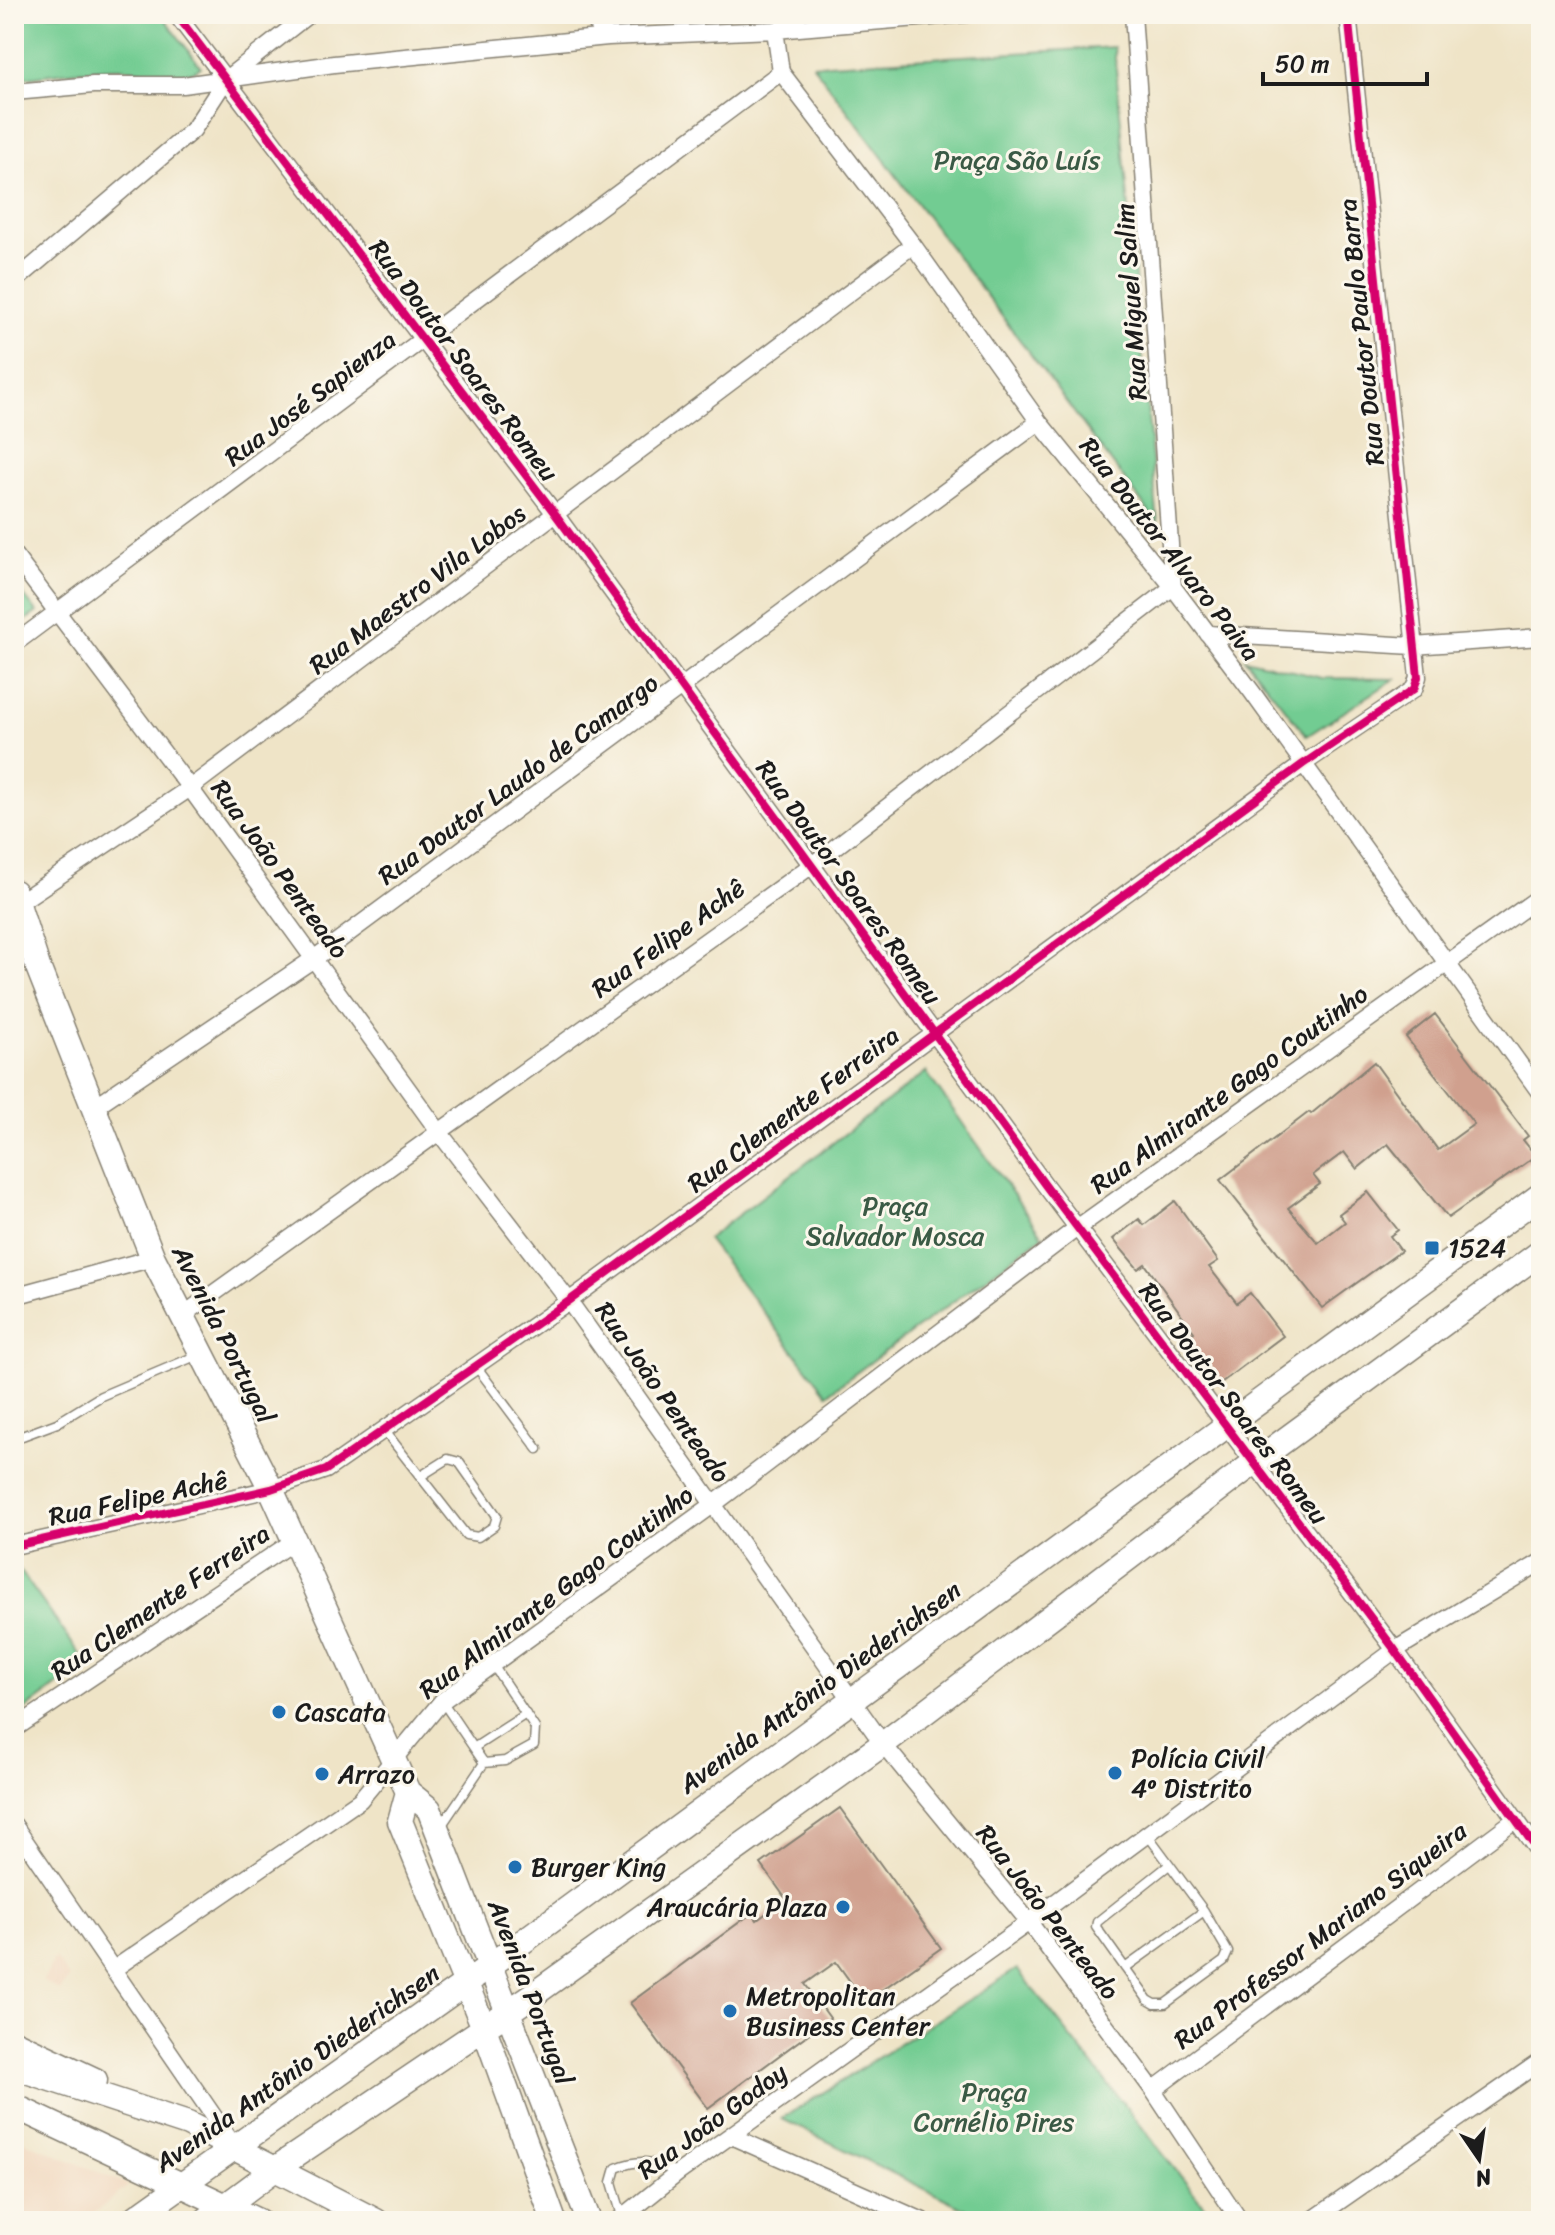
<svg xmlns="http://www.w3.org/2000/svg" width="1555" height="2235" font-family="Sriracha,sans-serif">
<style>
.built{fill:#f0d6bc}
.green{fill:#72cc92;stroke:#477457;stroke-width:2}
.building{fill:#d0a08e}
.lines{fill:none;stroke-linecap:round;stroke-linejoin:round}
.lane-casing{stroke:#868072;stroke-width:11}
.street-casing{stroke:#868072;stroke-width:19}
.secondary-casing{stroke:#868072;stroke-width:27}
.lane{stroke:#fff;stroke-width:8}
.street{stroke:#fff;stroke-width:16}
.secondary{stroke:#fff;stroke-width:24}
.cycleway-casing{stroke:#fbf7ec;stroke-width:13}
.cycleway{stroke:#d6006c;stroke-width:8}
.poi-dot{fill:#1f6fb2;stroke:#fbf7ec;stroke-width:3}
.labels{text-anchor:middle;stroke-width:6;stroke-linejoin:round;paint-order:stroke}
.park-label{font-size:26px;fill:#3a5a45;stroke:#fbf7ec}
.street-label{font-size:26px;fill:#1c1c1c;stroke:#fbf7ec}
.poi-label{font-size:26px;fill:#1c1c1c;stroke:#fbf7ec;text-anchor:start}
</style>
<rect width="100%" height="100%" fill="#fbf7ec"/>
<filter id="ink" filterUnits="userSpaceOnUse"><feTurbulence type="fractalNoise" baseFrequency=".0125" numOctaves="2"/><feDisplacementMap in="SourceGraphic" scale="16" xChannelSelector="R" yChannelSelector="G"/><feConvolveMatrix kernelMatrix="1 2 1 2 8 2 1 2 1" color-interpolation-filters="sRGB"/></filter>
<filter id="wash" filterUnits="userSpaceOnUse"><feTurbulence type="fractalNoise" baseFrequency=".006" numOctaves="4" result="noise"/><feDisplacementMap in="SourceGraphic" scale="32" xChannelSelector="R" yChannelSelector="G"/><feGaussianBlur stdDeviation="1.8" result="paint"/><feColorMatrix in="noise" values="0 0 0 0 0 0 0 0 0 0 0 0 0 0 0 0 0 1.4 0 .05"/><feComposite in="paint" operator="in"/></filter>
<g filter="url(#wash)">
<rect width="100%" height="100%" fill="#efe4c7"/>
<path class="built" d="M55 1958 69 1978 60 1991 43 1981Z
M14 2137 129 2185 85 2221H14Z"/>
<path class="green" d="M14 14H161L201 67C174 87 145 67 115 68 82 69 47 75 14 79Z
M1114 47 1158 524 813 65Z
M14 583 37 612 14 629Z
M1245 659 1322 678 1395 679 1307 736Z
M926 1072 1043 1236 827 1394 707 1239Z
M14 1562 87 1664 14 1718Z
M1017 1969 1216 2221H990L782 2119Z"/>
<g id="blocks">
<path class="building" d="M1435 1014 1528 1136 1523 1140 1536 1156 1448 1218 1388 1144 1357 1169 1344 1152 1313 1175 1320 1184 1288 1208 1318 1243 1345 1222 1339 1214 1368 1192 1398 1230 1390 1236 1401 1251 1322 1308 1220 1180 1309 1112 1311 1114 1374 1062 1438 1150 1474 1124 1406 1037Z
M1175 1201 1218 1261 1209 1267 1237 1303 1250 1293 1283 1336 1218 1385 1183 1340 1194 1332 1145 1264 1138 1269 1113 1239 1139 1219 1144 1225Z
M840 1808 941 1948 865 2002 836 1962 805 1984 830 2018 708 2108 630 2003 752 1913 757 1920 786 1899 761 1864Z"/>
</g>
</g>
<g filter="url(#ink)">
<use href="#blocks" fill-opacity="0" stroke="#868072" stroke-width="2"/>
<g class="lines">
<g class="lane-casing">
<path id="lane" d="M476 1366 538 1449
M384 1430 466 1535 478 1537 494 1526 497 1516 459 1462 448 1459 421 1476
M14 1439 57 1423 101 1396 198 1355
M442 1701 484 1763 505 1761 534 1745 535 1728 493 1665
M475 1747 526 1714
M442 1825 484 1763
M1147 1834 1204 1911 1228 1952 1224 1961 1165 2004H1155L1148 2000 1096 1927 1097 1922 1169 1865
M1125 1968 1204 1911
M622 2216 612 2182 616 2168C641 2158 654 2161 678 2173"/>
</g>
<g class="street-casing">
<path id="street" d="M176 14 556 515 1045 1185 1395 1650 1541 1855
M589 14 608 37
M1133 14 1173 587
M775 30 781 72 913 245 1039 422 1173 587 1252 692 1541 1094
M14 92 93 85H183L334 64 608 37 775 30 966 14
M14 282 193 130 226 79 309 14
M14 555 190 788 439 1132 569 1301 883 1744 1029 1922 1153 2090 1240 2221
M1208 634 1413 646 1541 637
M14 644 781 72
M18 903 190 788 913 245
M94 1107 315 958 1039 422
M14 1296 153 1258
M182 1316 812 865 1173 587
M14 1546 271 1489 326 1470 569 1301 1303 764 1414 689 1418 677 1348 14
M14 1729 294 1541
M14 1825 234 2146
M114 1969 360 1800 442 1701 714 1504 1077 1228 1541 896
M1153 2090 1516 1819
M731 2136 923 2221
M618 2221 678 2173 1029 1922 1395 1650 1541 1562
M1311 2221 1541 2061"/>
</g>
<g class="secondary-casing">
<path id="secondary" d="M14 892 38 967 153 1258 271 1489 408 1792 429 1809 589 2221
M408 1792 400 1821 484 2028 554 2221
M14 2042 95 2080
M14 2067 188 2124 376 2221
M14 2106 258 2221
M131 2221 491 1965 1541 1195
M205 2221 275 2169 530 1997 883 1744 1255 1462 1541 1252"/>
</g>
<use href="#lane" class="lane"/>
<use href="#street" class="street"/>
<use href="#secondary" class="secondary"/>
<g class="cycleway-casing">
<path id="cycleway" d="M176 14 556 515 1045 1185 1395 1650 1541 1855
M14 1546 271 1489 326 1470 569 1301 1303 764 1414 689 1418 677 1348 14"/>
</g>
<use href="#cycleway" class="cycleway"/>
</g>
</g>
<g class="poi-dot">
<rect x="1424" y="1240" width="16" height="16" rx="4"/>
<circle cx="279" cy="1712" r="8"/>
<circle cx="1115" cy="1773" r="8"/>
<circle cx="322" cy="1774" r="8"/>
<circle cx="515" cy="1867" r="8"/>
<circle cx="843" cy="1907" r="8"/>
<circle cx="730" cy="2011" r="8"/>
</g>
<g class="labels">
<g class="park-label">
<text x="1017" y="169">Praça São Luís</text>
<text x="895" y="1215">Praça<tspan x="895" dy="30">Salvador Mosca</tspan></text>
<text x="994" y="2101">Praça<tspan x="994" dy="30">Cornélio Pires</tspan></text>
</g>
<g class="street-label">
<text transform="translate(1131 302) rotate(-94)" y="9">Rua Miguel Salim</text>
<text transform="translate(1361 332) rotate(-96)" y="9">Rua Doutor Paulo Barra</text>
<text transform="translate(464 360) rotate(53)" y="9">Rua Doutor Soares Romeu</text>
<text transform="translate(310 398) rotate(-37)" y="9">Rua José Sapienza</text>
<text transform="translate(1170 549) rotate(52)" y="9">Rua Doutor Alvaro Paiva</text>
<text transform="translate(417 589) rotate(-37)" y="9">Rua Maestro Vila Lobos</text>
<text transform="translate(518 779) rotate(-36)" y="9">Rua Doutor Laudo de Camargo</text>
<text transform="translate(280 869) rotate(54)" y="9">Rua João Penteado</text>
<text transform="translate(849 882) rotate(54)" y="9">Rua Doutor Soares Romeu</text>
<text transform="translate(668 938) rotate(-36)" y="9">Rua Felipe Achê</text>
<text transform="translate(1229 1089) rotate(-36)" y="9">Rua Almirante Gago Coutinho</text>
<text transform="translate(793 1109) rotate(-37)" y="9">Rua Clemente Ferreira</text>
<text transform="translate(224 1334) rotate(63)" y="9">Avenida Portugal</text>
<text transform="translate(663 1392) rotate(55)" y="9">Rua João Penteado</text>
<text transform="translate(1234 1403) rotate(53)" y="9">Rua Doutor Soares Romeu</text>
<text transform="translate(138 1498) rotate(-12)" y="9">Rua Felipe Achê</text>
<text transform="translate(556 1592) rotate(-37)" y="9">Rua Almirante Gago Coutinho</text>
<text transform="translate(160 1602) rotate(-34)" y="9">Rua Clemente Ferreira</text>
<text transform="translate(820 1687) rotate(-36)" y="9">Avenida Antônio Diederichsen</text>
<text transform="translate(1048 1912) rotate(52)" y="9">Rua João Penteado</text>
<text transform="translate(1320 1935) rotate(-37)" y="9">Rua Professor Mariano Siqueira</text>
<text transform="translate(531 1992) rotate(69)" y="9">Avenida Portugal</text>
<text transform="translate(297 2068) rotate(-35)" y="9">Avenida Antônio Diederichsen</text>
<text transform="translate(712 2121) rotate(-36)" y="9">Rua João Godoy</text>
</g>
<g class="poi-label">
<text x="1448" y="1257">1524</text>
<text x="295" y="1721">Cascata</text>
<text x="1131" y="1767">Polícia Civil<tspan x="1131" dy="30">4º Distrito</tspan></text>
<text x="338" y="1783">Arrazo</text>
<text x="531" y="1876">Burger King</text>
<text x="827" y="1916" text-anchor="end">Araucária Plaza</text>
<text x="746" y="2005">Metropolitan<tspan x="746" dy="30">Business Center</tspan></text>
</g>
</g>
<rect width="1555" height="2235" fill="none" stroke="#fbf7ec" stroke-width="48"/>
<g transform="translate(1479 2159) rotate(167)" stroke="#fbf7ec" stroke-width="6" paint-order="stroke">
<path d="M0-6L14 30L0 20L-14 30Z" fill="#1c1c1c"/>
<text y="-12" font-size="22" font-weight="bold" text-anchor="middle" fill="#1c1c1c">N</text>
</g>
<path d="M1263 72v12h164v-12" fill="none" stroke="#1c1c1c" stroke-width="4"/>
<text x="1275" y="72" font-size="24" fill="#1c1c1c" stroke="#fbf7ec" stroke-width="6" paint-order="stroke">50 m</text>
</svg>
